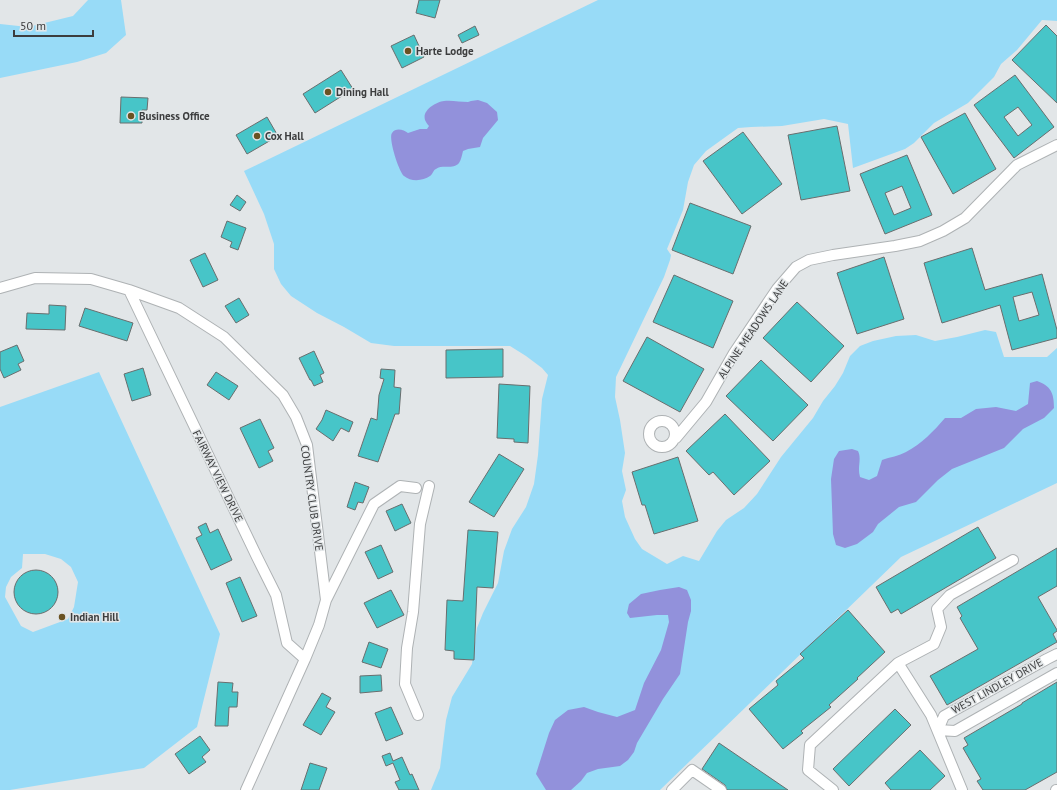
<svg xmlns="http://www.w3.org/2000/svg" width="1057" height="790" font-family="'PT Sans',sans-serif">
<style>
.green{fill:#98dbf7;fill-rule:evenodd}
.water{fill:#9291db}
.building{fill:#47c5c8;stroke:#696e6e;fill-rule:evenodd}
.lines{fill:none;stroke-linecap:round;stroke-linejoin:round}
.minor-casing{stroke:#aeb2b4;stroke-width:12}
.minor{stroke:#fff;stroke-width:10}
.poi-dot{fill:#6a5222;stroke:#e2e6e8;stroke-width:1.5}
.labels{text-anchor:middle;stroke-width:3;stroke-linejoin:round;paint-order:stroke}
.poi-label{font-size:11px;font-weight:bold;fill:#3c3d3e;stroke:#e2e6e8;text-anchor:start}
.street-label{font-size:11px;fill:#3c3d3e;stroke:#e2e6e8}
</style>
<rect width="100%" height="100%" fill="#e2e6e8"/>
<path class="green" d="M88 0H121L126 35 106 53 77 62 0 78V24L28 27 73 16Z
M598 0H1057V21L1042 20 1017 50 1001 64 994 77 968 103 934 123 914 143 905 149 853 168 848 124 824 119 782 126 751 127 738 128 706 151 694 165 688 182 683 210 667 249 671 255 670 260 664 277 616 377 615 397 620 420 625 453 622 471 626 490 622 501 625 517 635 539 642 549 667 564 683 556 699 561 717 531 726 520 744 508 757 494 781 457 813 418 823 401 835 386 843 373 850 356 860 346 873 341 896 336 916 335 935 341 957 337 985 330 996 332 1004 357H1047L1057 348V483L901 557 660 790H431L440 768 446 720 452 697 472 664 477 628 483 613 498 583 504 551 512 529 526 507 534 484 538 455 542 399 548 375 542 368 526 356 510 346H394L371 343 344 327 317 313 291 296 281 284 274 269V244L264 214 244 171Z
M99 372 220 634 197 727 144 768 10 790H0V407ZM23 554H45L61 559 71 567 78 582 74 607 68 619 33 632 21 626 5 597 6 587 11 577 22 568Z"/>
<path class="water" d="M478 100 487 103 497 112 498 120 483 138 480 147 468 149 463 151C462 155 461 160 459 163 453 170 442 164 436 169 433 170 433 174 430 176 423 181 411 182 404 176 399 172 388 138 392 133 396 127 404 130 408 133L420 129H427L429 126C427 124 426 122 425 120 422 110 436 102 444 101 452 100 460 102 468 102L471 101Z
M1037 381C1051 386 1054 393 1054 408L1044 418 1023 429 1004 448 952 469 938 480 916 502 899 507 878 524 873 532 857 544 845 548 836 545 833 534 831 479 834 459 839 451 852 449 858 451C862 459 857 467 860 477L869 480 877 476 882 460C890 457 899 456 906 452 921 444 934 431 945 418H961L976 409 996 407 1016 411 1028 404 1030 383Z
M679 587 687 590 691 600V611L688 622 680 674 663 699 637 743 634 752 628 760 620 766 598 769 587 773 581 781 571 790H546L536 774 549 733 555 720 568 710 584 707 598 712 617 717 635 710 644 683 661 650 669 622 668 615H657L630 618 627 613 629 604 641 594 660 590Z"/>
<path class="building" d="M419 0H440L435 18 416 13Z
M1046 25 1057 36V103L1012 60Z
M475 26 479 35 462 43 458 35Z
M414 35 424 57 402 68 391 46Z
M341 70 353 89 315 113 303 94Z
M1015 75 1054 127 1014 158 974 105ZM1018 107 1032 125 1018 136 1004 117Z
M121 97 148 98 147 110H142V123H120Z
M965 113 996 169 953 194 921 137Z
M267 117 278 136 247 154 236 135Z
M837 126 850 191 801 200 788 135Z
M743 132 782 184 742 214 703 161Z
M907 155 932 215 885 234 860 174ZM902 186 911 208 894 215 885 193Z
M237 195 246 202 240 211 230 205Z
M690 203 751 226 733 274 672 250Z
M227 221 246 228 238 250 230 247 232 242 221 237Z
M972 248 985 290 1042 274 1057 330V338L1012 350 1000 305 942 323 924 263ZM1032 292 1039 315 1019 321 1013 297Z
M205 253 218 280 203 287 190 260Z
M884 257 904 319 857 334 837 273Z
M674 275 733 301 713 348 653 322Z
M239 298 249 315 236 323 225 306Z
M797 302 844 346 811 382 763 338Z
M49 305 66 306 65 330 26 329 27 313 49 314Z
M85 308 133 323 127 341 79 326Z
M647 337 704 369 680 412 623 381Z
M17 345 24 361 18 364 21 370 4 378 0 369V352Z
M503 349V377L446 378V350Z
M314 351 324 373 320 375 323 382 314 386 311 380H310L299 358Z
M761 360 808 405 773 441 726 396Z
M143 368 151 395 132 401 124 374Z
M381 369 395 370 394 387 401 388 399 414H395L378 462 358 456 371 418 377 420 379 395 384 379 380 378Z
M216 372 238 386 229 400 207 385Z
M499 384 530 386 528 443 514 442V439L497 438Z
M326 410 353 422 349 432 341 428 333 441 316 429 322 420Z
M725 414 770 461 734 495 713 472 709 475 686 451Z
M260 419 274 448 268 451 273 461 259 468 240 428Z
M499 454 524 469 494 517 469 502Z
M678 457 698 521 654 534 645 505H642L632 472Z
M355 482 369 487 363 503 358 502 355 510 347 507Z
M402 504 411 523 395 531 386 511Z
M206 523 210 533 218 529 232 560 211 570 196 538 202 535 198 527Z
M978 527 996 558 901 614 898 609 891 613 876 587Z
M468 530 498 532 493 588 477 587 474 660 454 659V651L445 650 447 600 463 601Z
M381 545 393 572 378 579 365 552Z
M1057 548V586L1038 597 1057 630V631L1053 634 1057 642 947 705 930 676 978 649 960 618 962 616 957 607Z
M14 592a22 22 0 1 1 44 0a22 22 0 1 1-44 0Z
M240 577 257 616 242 622 226 583Z
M391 590 404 615 377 628 364 603Z
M848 610 885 652 857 678 858 679 829 705 831 707 801 731 803 733 783 749 749 709 778 685 776 681 804 658 800 654Z
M369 642 388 649 381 668 362 662Z
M381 675 382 691 360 693V676Z
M218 682 233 683 232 692H238L237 707H229L228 726H215Z
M1057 682V772L1025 790H983L977 781 981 779 963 748 968 745 964 738 1022 704V703Z
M322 693 331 698 326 707 335 712 321 735 303 725Z
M391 707 403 734 386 741 375 713Z
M895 709 911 725 849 786 833 769Z
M200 736 210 750 202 757 206 762 189 774 175 754Z
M719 743 788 790H727L725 785 702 769Z
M920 750 945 776 930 790H891L885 783Z
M390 753 393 761 402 757 410 775 412 774 419 790H399L395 782 400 780 393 763 386 766 382 756Z
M310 763 327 768 319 790H301Z"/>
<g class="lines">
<g class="minor-casing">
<path id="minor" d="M0 288 35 278 91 279 129 290 179 308 224 337 283 395 296 417 307 445 326 600 319 625 305 659 246 790
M129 290 257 557 276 595 287 643 305 659
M649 434a13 13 0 1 1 26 0a13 13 0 1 1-26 0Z
M676 438 706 402 734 353 777 289 796 267 809 260 833 255 895 246 920 241 943 231 965 218 1017 165 1057 145
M326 600 374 504 400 486 416 488
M1057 654 1047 659 1009 680 944 716 938 730 955 731 1057 673
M898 663 934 644 941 627 937 609 950 595 1013 560
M418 715 405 684 407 648 413 612 420 524 429 486
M672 790 692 770 721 790
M833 790 808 770 810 745 898 663 931 715 962 790
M1056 790H1057"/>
</g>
<use href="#minor" class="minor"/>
</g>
<g class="poi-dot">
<circle cx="408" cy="51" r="4"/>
<circle cx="328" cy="92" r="4"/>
<circle cx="131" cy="116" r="4"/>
<circle cx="257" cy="136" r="4"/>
<circle cx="62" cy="617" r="4"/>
</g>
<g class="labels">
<g class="poi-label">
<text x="416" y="55">Harte Lodge</text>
<text x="336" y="96">Dining Hall</text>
<text x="139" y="120">Business Office</text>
<text x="265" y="140">Cox Hall</text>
<text x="70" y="621">Indian Hill</text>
</g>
<g class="street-label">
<text transform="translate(753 329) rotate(-56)" y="4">ALPINE MEADOWS LANE</text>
<text transform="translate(218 476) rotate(64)" y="4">FAIRWAY VIEW DRIVE</text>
<text transform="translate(312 498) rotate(82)" y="4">COUNTRY CLUB DRIVE</text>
<text transform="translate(997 686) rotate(-29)" y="4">WEST LINDLEY DRIVE</text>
</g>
</g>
<path d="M14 30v6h79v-6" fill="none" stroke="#3c3d3e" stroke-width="2"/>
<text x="20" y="30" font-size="12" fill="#3c3d3e" stroke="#e2e6e8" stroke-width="3" paint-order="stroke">50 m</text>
</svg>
